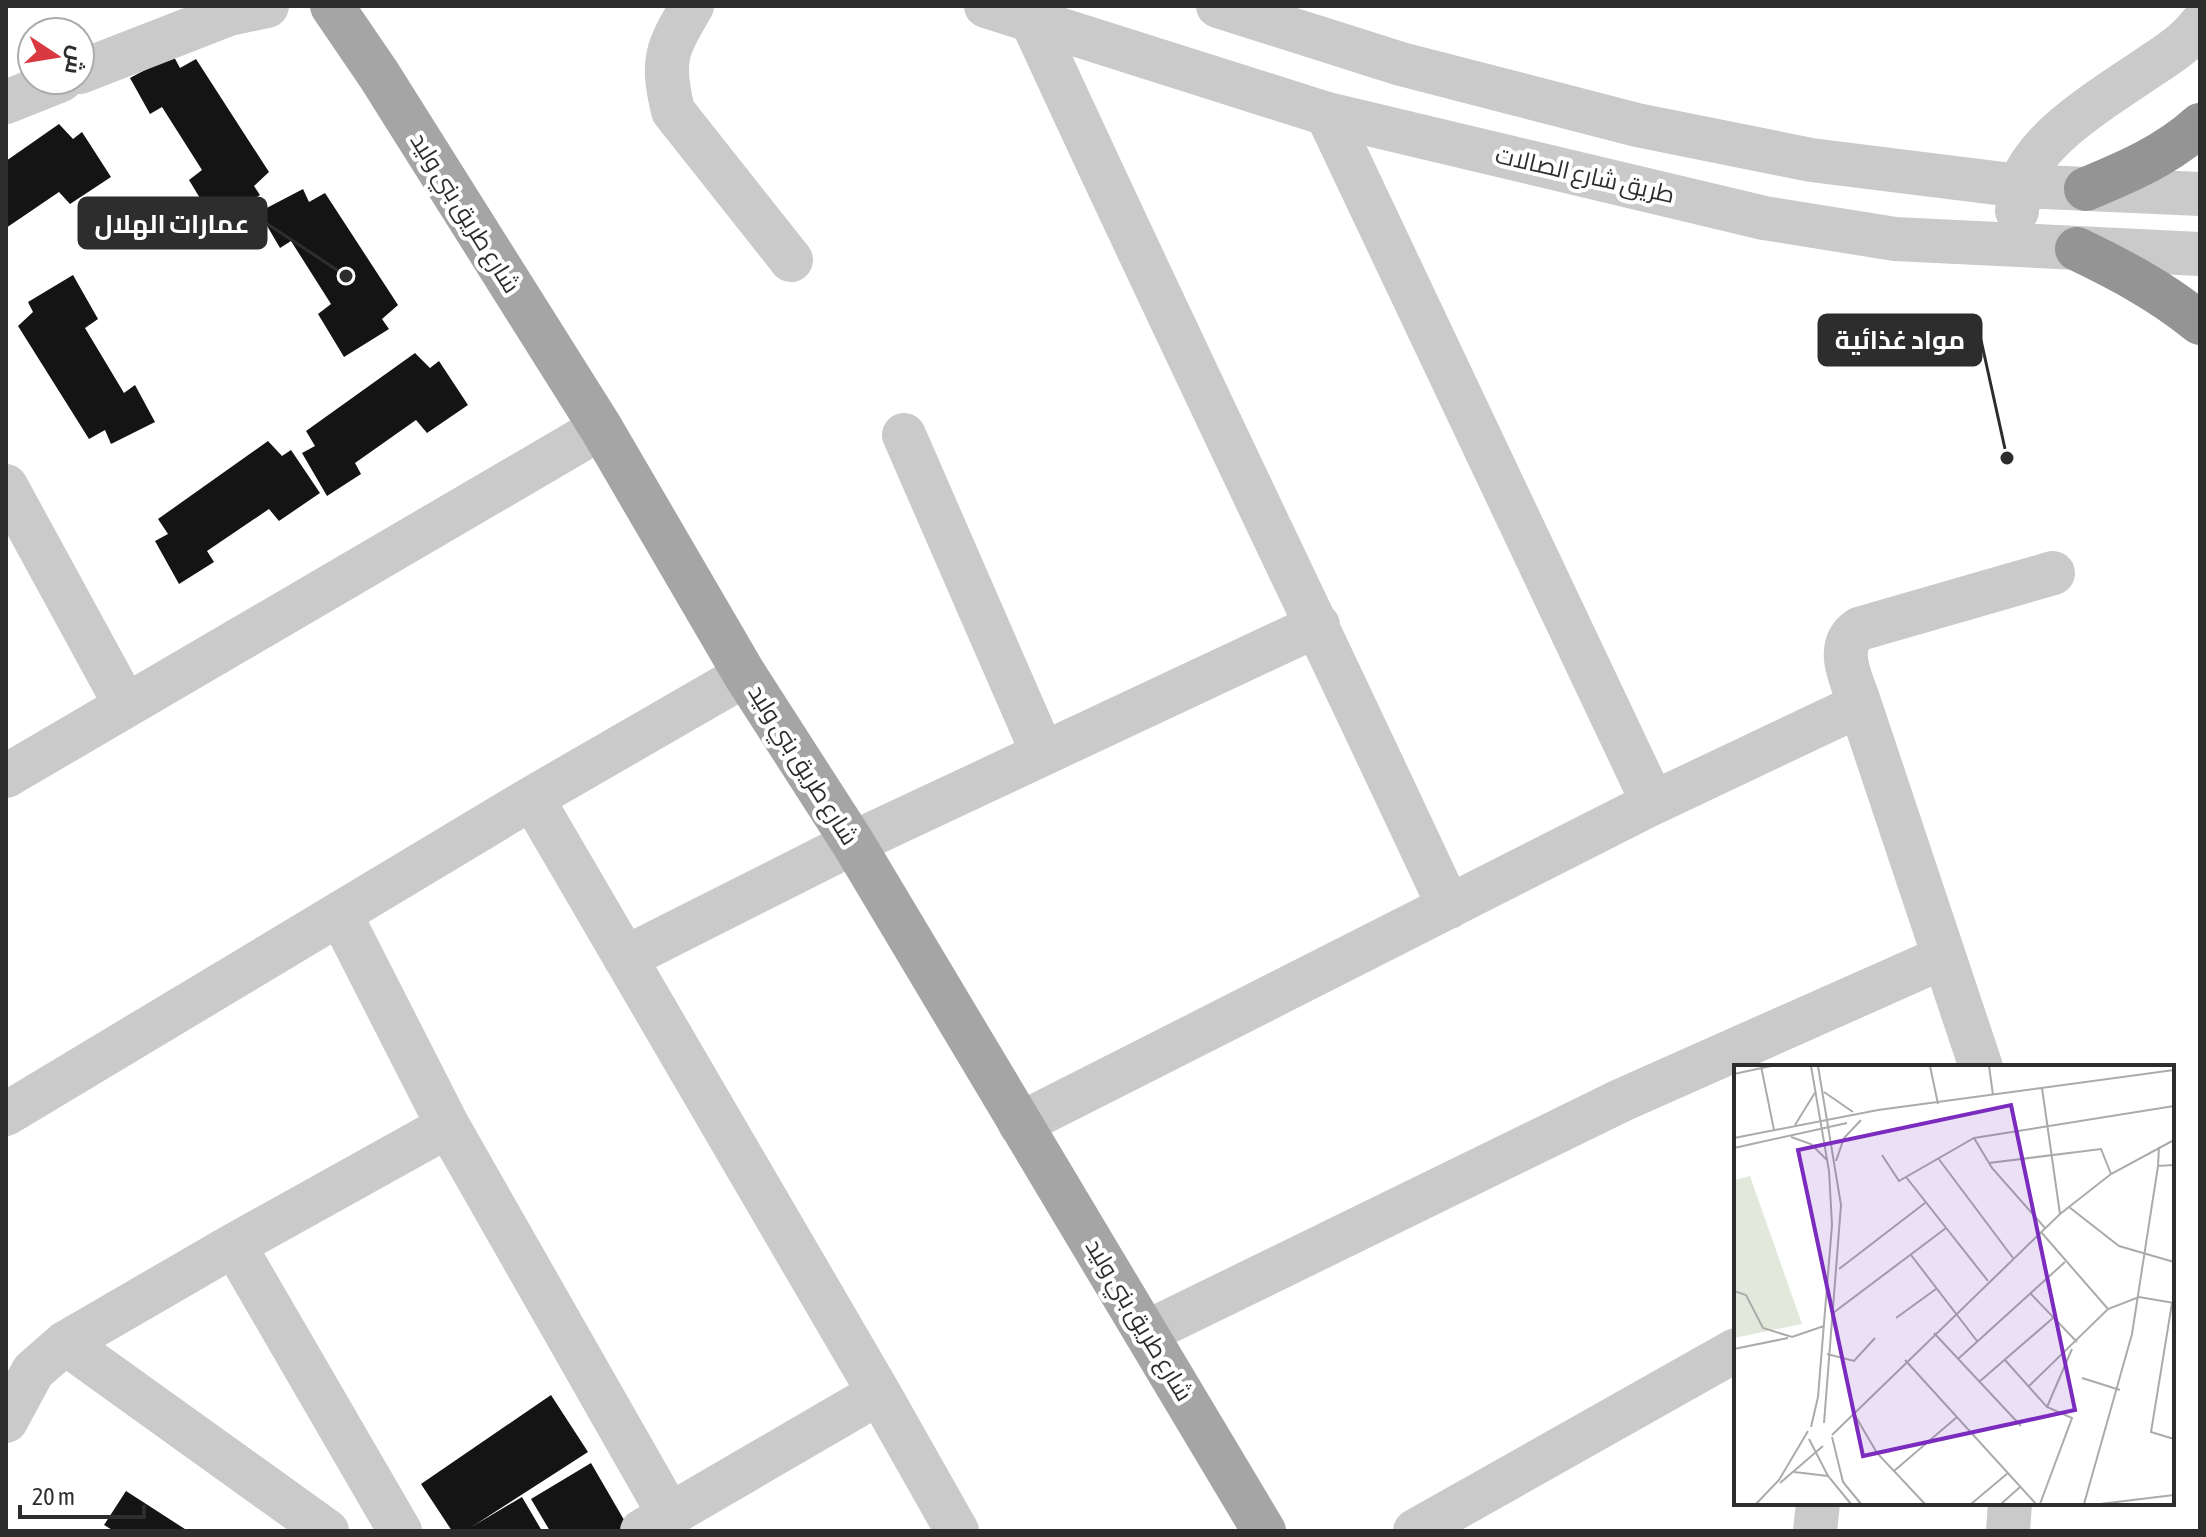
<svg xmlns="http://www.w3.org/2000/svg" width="2206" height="1537" font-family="'Asap Condensed',Cairo,sans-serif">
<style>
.building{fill:#141414}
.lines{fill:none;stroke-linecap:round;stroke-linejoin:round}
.minor{stroke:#cacaca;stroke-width:44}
.major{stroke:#a5a5a5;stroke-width:44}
.highway{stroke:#949494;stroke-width:44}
.labels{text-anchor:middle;stroke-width:8;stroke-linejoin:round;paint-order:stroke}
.street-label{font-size:24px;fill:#2d2d2d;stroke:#fff}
.inset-road{fill:none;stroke:#ababab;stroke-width:2}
.view{fill:#7b2cbf;fill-opacity:0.15;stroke:#7b2cbf;stroke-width:4}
.inset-edge{fill:none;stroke:#2d2d2d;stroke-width:4}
.leader{fill:none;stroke:#2d2d2d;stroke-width:3}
.callout-dot{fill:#2d2d2d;stroke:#fff;stroke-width:3}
.callout{fill:#2d2d2d;stroke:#2d2d2d;stroke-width:3}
.callout-label{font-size:26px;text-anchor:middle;font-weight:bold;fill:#fff}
</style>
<rect width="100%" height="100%" fill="#fff"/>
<path class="building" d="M173 55 180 68 196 59 269 172 254 186 260 195 215 223 189 180 202 170 162 107 150 114 130 78Z
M59 124 73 139 82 132 111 177 70 204 59 192 6 228V161Z
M303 189 309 202 325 193 398 305 382 319 389 329 344 357 318 314 331 304 291 241 280 248 259 212Z
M73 275 98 319 85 328 124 393 135 385 155 422 111 444 105 430 89 439 18 326 33 312 28 302Z
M415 353 430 368 439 361 468 405 427 433 416 420 355 463 361 474 327 496 302 453 315 446 306 431Z
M268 441 282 456 291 450 320 493 279 521 269 509 207 551 214 562 179 584 155 541 168 534 158 519Z
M551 1395 588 1452 473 1526 522 1497 542 1531H452L421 1484Z
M591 1463 627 1525 618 1531H550L531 1499Z
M126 1491 188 1531H114L104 1525Z"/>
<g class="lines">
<path class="minor" d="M692 6C666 50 661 60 673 111L791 260
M986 6 1327 114 1764 218 1895 239 2200 254
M1030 6 1032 21C1168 318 1311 611 1449 907
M1218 6 1401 64 1637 125 1811 160 2020 186 2200 194
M80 72 229 14 267 6
M6 102 61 80
M1327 114 1653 803
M2017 211C2018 203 2018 193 2020 186 2037 135 2110 94 2152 65 2170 53 2187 42 2200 25
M904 435 1043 754
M6 486 126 706
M6 776 601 428
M532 798 879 1393 957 1531
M340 914 448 1126 669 1514
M625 958 853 843 1318 625
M1981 1067 1860 705C1852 680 1833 647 1859 629L2053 573
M6 1114 532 798 745 675
M1020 1124 1653 803 1860 705
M234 1245 400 1531
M1147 1332 1622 1100 1944 957
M65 1343 327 1531
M6 1421 33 1371 65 1343 234 1245 448 1126
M642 1531 879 1393
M1415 1531 1736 1350
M1815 1531 1818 1503
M2008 1531 2010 1503"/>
<path class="major" d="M332 6 379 75 601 428 745 675 853 843 1264 1531"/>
<path class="highway" d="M2086 189C2127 172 2167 155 2200 125
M2077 249C2121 270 2162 292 2200 323"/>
</g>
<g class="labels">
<g class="street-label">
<text transform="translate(1585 175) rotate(13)" y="8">طريق شارع الصالات</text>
<text transform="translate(465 213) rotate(58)" y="8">شارع طريق بني وليد</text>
<text transform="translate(803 765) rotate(58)" y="8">شارع طريق بني وليد</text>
<text transform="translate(1139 1320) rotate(59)" y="8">شارع طريق بني وليد</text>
</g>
</g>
<g transform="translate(1734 1065)">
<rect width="440" height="440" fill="#fff"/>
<path d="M16 111 68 259 0 273V115Z" fill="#e2e9db"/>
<path class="inset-road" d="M27 1 40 65M77 1 95 106 98 160 84 332 77 362M84 1 107 140 90 358M196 1 204 39M255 1 259 30M0 9 37 1M308 23 326 149M90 27 119 47M61 60 82 26M57 72 77 79 94 96M0 73 144 45 440 5M240 73 258 103 311 163M425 82 424 101 440 100M0 83 113 58M148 90 165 116 240 73 440 41M204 93 279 193M102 96 110 73 127 55M255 98 367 84 377 109M172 112 254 216M335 142 385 181 440 197M307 167 374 244M177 190 243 276M105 204 191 138M0 226 12 230 29 263 58 272 90 261M296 228 343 277M438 238 417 367 440 374M99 248 212 163M162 253 202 224M200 268 287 361M0 284 54 273M93 289 120 296 141 273M224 294 331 197M171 295 302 439M271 295 313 342 338 353 306 439M348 313 386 325M245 317 319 253M294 322 374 244 405 232 440 238M313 342 338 284M119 347 143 388 191 439M98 370 326 149 377 109 440 75M98 372 109 417 127 439M75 374 94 411 117 439M160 406 223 352M60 407 94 411M46 418 89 381M22 439 45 415 74 366M237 439 274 408M267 439 286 422M350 439 398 269 424 101M366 439 440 430"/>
<path class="view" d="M277 40 341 345 129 391 64 85Z"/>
<rect width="440" height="440" class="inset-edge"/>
</g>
<path class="leader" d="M346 276L266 223M2007 458L1981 340"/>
<g class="callout-dot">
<circle cx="346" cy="276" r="8"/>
<circle cx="2007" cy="458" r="8"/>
</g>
<g class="callout">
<rect x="79" y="198" width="187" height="50" rx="8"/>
<rect x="1819" y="315" width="162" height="50" rx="8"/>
</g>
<g class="callout-label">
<text x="172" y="233">عمارات الهلال</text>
<text x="1900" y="349">مواد غذائية</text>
</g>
<rect width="2206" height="1537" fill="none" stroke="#2d2d2d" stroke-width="16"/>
<g transform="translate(56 56) rotate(102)"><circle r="38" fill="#ffffff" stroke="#ababab" stroke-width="2"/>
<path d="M0-6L14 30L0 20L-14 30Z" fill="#d93941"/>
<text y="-12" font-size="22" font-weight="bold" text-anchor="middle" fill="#2d2d2d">ش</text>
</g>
<path d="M20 1505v12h124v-12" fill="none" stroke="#2d2d2d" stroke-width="4"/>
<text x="32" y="1505" font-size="24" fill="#2d2d2d" stroke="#ffffff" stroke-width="6" paint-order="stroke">20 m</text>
</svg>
